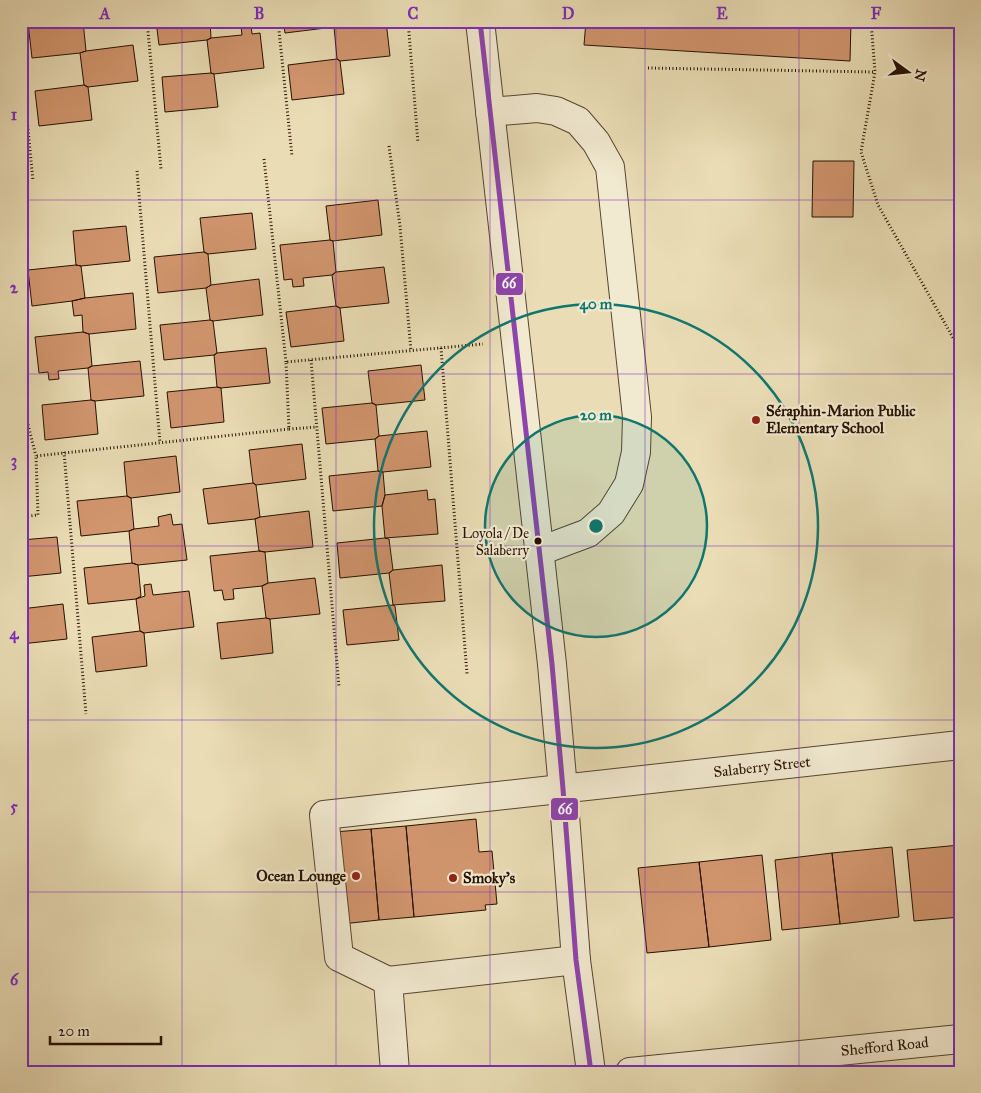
<svg xmlns="http://www.w3.org/2000/svg" width="981" height="1093" font-family="'IM FELL Great Primer',serif">
<style>
.building{fill:#d2966f;stroke:#251100}
.lines{fill:none;stroke-linecap:round;stroke-linejoin:round}
.minor-casing{stroke:#56442e;stroke-width:30}
.path{stroke:#251100;stroke-width:3;stroke-dasharray:1 2.5;stroke-linecap:butt}
.minor{stroke:#f1e9d0;stroke-width:28}
.bus-1-casing{stroke:#f1e9d0;stroke-width:9}
.bus-1{stroke:#8e44ad;stroke-width:5}
.grid{fill:none;stroke:#7b2cbf;stroke-width:1;stroke-opacity:0.55}
.ring{fill:none;stroke:#0f766e;stroke-width:2.5}
.poi-dot{fill:#8f2418;stroke:#f1e9d0;stroke-width:2}
.bus-dot{fill:#251100;stroke:#f1e9d0;stroke-width:2}
.labels{text-anchor:middle;stroke-width:4.5;stroke-linejoin:round;paint-order:stroke}
.bus-label{font-size:14px;fill:#251100;stroke:#f1e9d0;text-anchor:end}
.poi-label{font-size:15px;font-weight:bold;fill:#251100;stroke:#f1e9d0;text-anchor:start}
.street-label{font-size:15px;fill:#251100;stroke:#f1e9d0}
.centre{fill:#0f766e;stroke:#f1e9d0;stroke-width:2.5}
.ring-label{font-size:15px;text-anchor:middle;font-weight:bold;fill:#0f766e;stroke:#f1e9d0;stroke-width:4.5;stroke-linejoin:round;paint-order:stroke}
.line-badge{stroke:#f1e9d0;stroke-width:2}
.badge-label{font-size:14px;text-anchor:middle;font-weight:bold;fill:#fff}
.neatline{fill:none;stroke:#7b2cbf;stroke-width:2}
.grid-label{font-size:16px;text-anchor:middle;font-weight:bold;fill:#7b2cbf}
</style>
<rect width="100%" height="100%" fill="#eaddb6"/>
<filter id="stains"><feTurbulence type="fractalNoise" baseFrequency=".004" numOctaves="4"/><feColorMatrix values="0 0 0 0 .2 0 0 0 0 .09 0 0 0 0 .02 0 0 0 .5 -.17"/></filter>
<radialGradient id="worn" r=".72"><stop offset=".6" stop-color="#630" stop-opacity="0"/><stop offset="1" stop-color="#630" stop-opacity=".3"/></radialGradient>
<path class="building" d="M43 21H83L86 51 80 53 32 58 28 23Z
M156 21H210L211 38 207 40 159 45Z
M283 21H337L338 25 334 27 285 33Z
M372 21H386L390 56 340 61 337 59 334 27 338 25Z
M586 21H851L850 61 584 45Z
M251 25 252 34 260 33 264 68 214 74 211 73 207 40 211 38 242 35 241 26Z
M133 45 138 81 88 87 84 85 80 53 86 51Z
M337 59 340 61 344 94 292 100 288 65Z
M211 73 214 74 218 107 165 112 162 77Z
M84 85 88 87 92 120 39 126 35 91Z
M813 161H854L853 217H812Z
M378 200 382 235 333 241 330 240 326 206Z
M252 213 256 249 208 254 204 252 200 218Z
M126 226 130 261 81 266 76 265 73 231Z
M330 240 333 241 336 272 332 275 303 278 304 286 293 287 292 279 284 280 280 245Z
M204 252 208 254 211 285 206 288 158 293 154 257Z
M76 265 81 266 85 298 72 301 32 306 28 270Z
M384 267 389 303 340 308 336 306 332 275 336 272Z
M259 279 263 315 213 321 210 320 206 288 211 285Z
M133 293 136 329 89 334 83 332 82 315 74 316 72 301 85 298Z
M336 306 340 308 344 341 291 347 286 312Z
M210 320 213 321 217 353 214 355 164 360 160 325Z
M83 332 89 334 92 366 88 368 58 371 59 379 49 380 48 372 39 373 35 337Z
M266 348 270 383 221 388 217 387 214 355 217 353Z
M140 361 144 396 95 401 91 400 88 368 92 366Z
M421 365 425 400 376 405 372 403 368 371Z
M217 387 221 388 224 422 171 428 167 392Z
M91 400 95 401 98 434 45 440 42 405Z
M372 403 376 405 379 436 375 439 326 444 322 408Z
M427 431 431 467 383 472 378 471 375 439 379 436Z
M302 444 306 479 256 485 253 483 249 450Z
M176 456 180 492 131 498 127 496 124 462Z
M378 471 383 472 385 495 382 506 333 511 329 476Z
M253 483 256 485 260 517 255 519 208 524 203 489Z
M427 490 428 500 435 499 438 534 385 538 382 506 385 495Z
M127 496 131 498 134 529 129 531 81 536 77 501Z
M309 511 313 547 265 552 259 551 255 519 260 517Z
M171 514 173 525 182 524 187 560 138 565 132 563 129 531 134 529 159 526 158 517Z
M57 537 61 573 21 577V540Z
M385 538 389 539 393 570 389 573 340 578 337 543Z
M259 551 265 552 268 583 262 586 233 589 234 599 224 600 222 590 214 591 210 556Z
M132 563 138 565 141 596 136 599 88 604 84 568Z
M442 565 445 601 393 605 389 573 393 570Z
M315 578 320 614 270 619 266 618 262 586 268 583Z
M151 584 153 595 189 591 194 627 144 633 140 631 136 599 145 596 144 585Z
M63 604 67 639 21 644V609Z
M393 605 395 606 399 640 347 645 343 610Z
M266 618 270 619 273 653 221 659 217 623Z
M140 631 144 633 147 666 96 672 92 637Z
M476 819 479 852 492 851 497 904 485 905 486 910 414 917 406 826Z
M406 826 414 917 379 920 371 829Z
M371 829 379 920 342 924 334 832Z
M960 845V917L914 921 907 850Z
M892 847 899 917 840 924 832 853Z
M832 853 840 924 782 930 775 860Z
M762 855 771 940 709 947 699 862Z
M699 862 709 947 647 953 638 868Z"/>
<g class="lines">
<g class="minor-casing">
<g id="minor">
<path d="M480 21 552 664 563 789 576 960 591 1072"/>
<path d="M490 112 537 108 556 111 578 121 596 142 610 167 637 417 636 452 629 484 611 513 588 533 540 551"/>
<path id="s1" d="M388 981 339 957 324 815 960 745"/>
<path d="M395 1072 388 981 576 960"/>
<path id="s2" d="M630 1072 960 1039"/>
</g>
</g>
<path class="path" d="M147 21 161 169
M278 21 292 156
M408 21 418 143
M871 21 875 72 861 152 878 205 960 350
M21 56 33 181
M648 68 875 72
M389 146 400 226 411 351
M264 159 286 362
M137 171 160 443
M441 348 467 674
M311 360 339 687
M21 382 22 401
M22 401 36 456
M289 429 316 427
M64 452 86 714
M21 517 38 515 36 456 289 429 286 362 483 344"/>
<use href="#minor" class="minor"/>
<g class="bus-1-casing">
<path id="bus-1" d="M480 21 552 664 563 789 576 960 591 1072"/>
</g>
<use href="#bus-1" class="bus-1"/>
</g>
<path class="grid" d="M182 21V1072M336 21V1072M490 21V1072M645 21V1072M799 21V1072M21 200H960M21 374H960M21 546H960M21 720H960M21 892H960"/>
<circle cx="596" cy="526" r="111" fill="#0f766e" fill-opacity=".12"/>
<g class="ring">
<circle cx="596" cy="526" r="111"/>
<circle cx="596" cy="526" r="222"/>
</g>
<g class="poi-dot">
<circle cx="756" cy="420" r="5"/>
<circle cx="356" cy="876" r="5"/>
<circle cx="453" cy="878" r="5"/>
</g>
<circle class="bus-dot" cx="538" cy="541" r="4.5"/>
<g class="labels">
<g class="bus-label">
<text x="529" y="538">Loyola / De<tspan x="529" dy="17">Salaberry</tspan></text>
</g>
<g class="poi-label">
<text x="766" y="416">Séraphin-Marion Public<tspan x="766" dy="17">Elementary School</tspan></text>
<text x="346" y="881" text-anchor="end">Ocean Lounge</text>
<text x="463" y="883">Smoky's</text>
</g>
<g class="street-label">
<text dy="5" stroke="none"><textPath href="#s1" startOffset="638">Salaberry Street</textPath></text>
<text dy="5" stroke="none"><textPath href="#s2" startOffset="256">Shefford Road</textPath></text>
</g>
</g>
<circle cx="596" cy="526" r="8" class="centre"/>
<g class="ring-label">
<text x="596" y="309">40 m</text>
<text x="596" y="420">20 m</text>
</g>
<g class="line-badge">
<rect x="495" y="272" width="29" height="24" rx="5" fill="#8e44ad"/>
<rect x="550" y="797" width="29" height="24" rx="5" fill="#8e44ad"/>
</g>
<g class="badge-label">
<text x="509" y="288">66</text>
<text x="565" y="814">66</text>
</g>
<rect width="981" height="1093" fill="none" stroke="#eaddb6" stroke-width="55"/>
<g transform="translate(908 72) rotate(105)" stroke="#f1e9d0" stroke-width="4" paint-order="stroke">
<path d="M0-4L9 19L0 12L-9 19Z" fill="#251100"/>
<text y="-8" font-size="14" font-weight="bold" text-anchor="middle" fill="#251100">N</text>
</g>
<path d="M50 1036v8h111v-8" fill="none" stroke="#251100" stroke-width="2.5"/>
<text x="58" y="1036" font-size="15" fill="#251100" stroke="#f1e9d0" stroke-width="4" paint-order="stroke">20 m</text>
<rect x="28" y="28" width="926" height="1038" class="neatline"/>
<g class="grid-label">
<text x="105" y="19">A</text>
<text x="259" y="19">B</text>
<text x="413" y="19">C</text>
<text x="568" y="19">D</text>
<text x="722" y="19">E</text>
<text x="876" y="19">F</text>
<text x="14" y="120">1</text>
<text x="14" y="293">2</text>
<text x="14" y="466">3</text>
<text x="14" y="639">4</text>
<text x="14" y="812">5</text>
<text x="14" y="985">6</text>
</g>
<rect width="100%" height="100%" filter="url(#stains)"/>
<rect width="100%" height="100%" fill="url(#worn)"/>
</svg>
